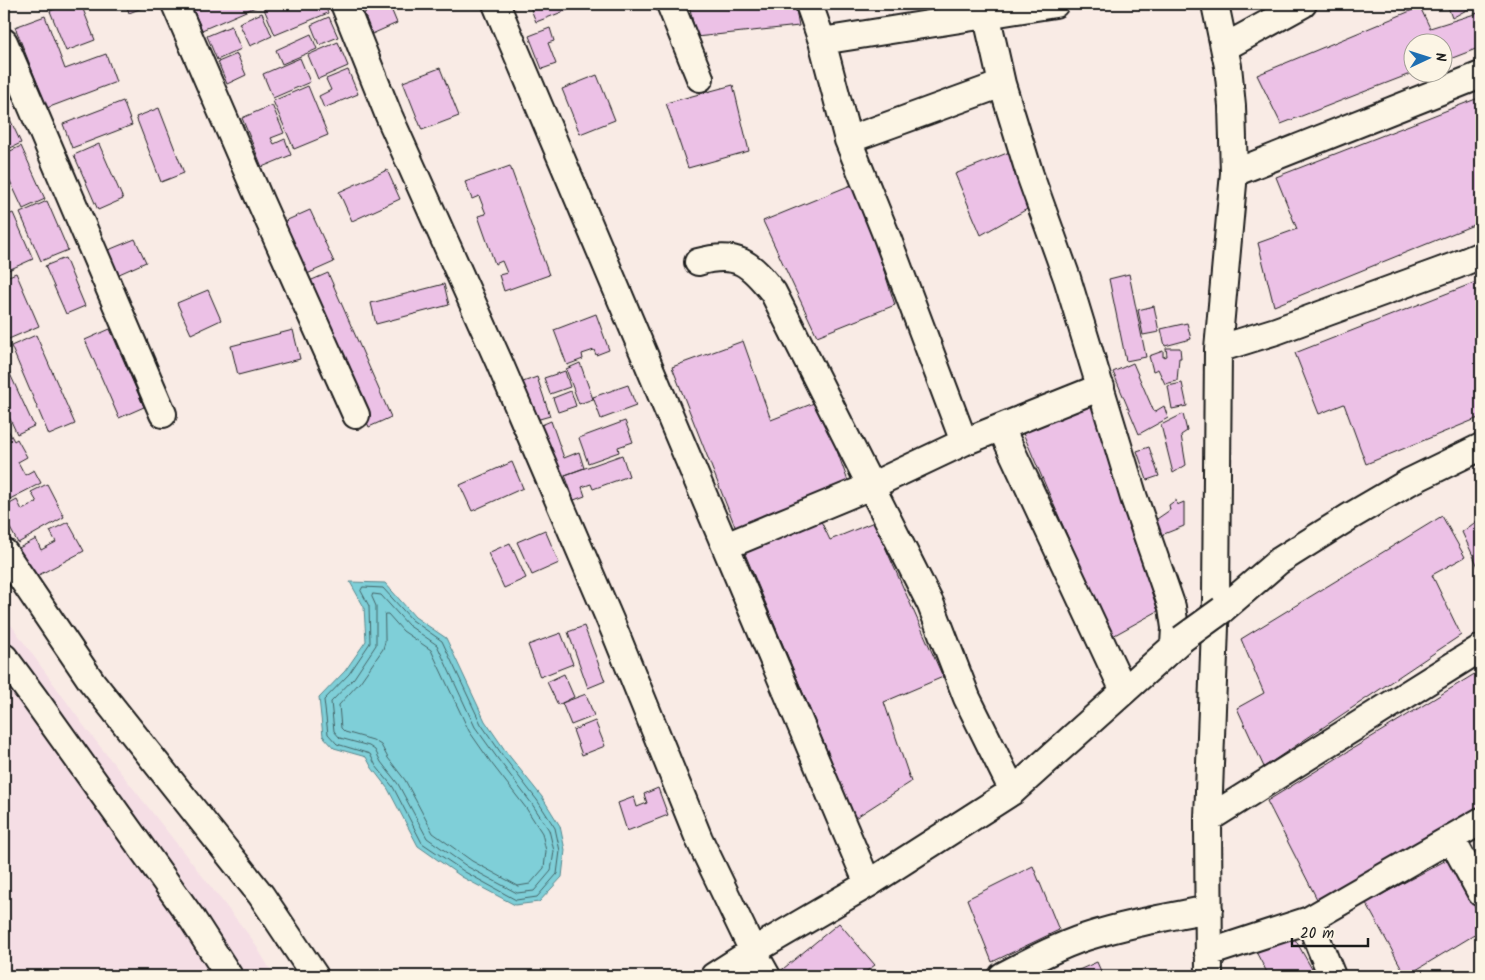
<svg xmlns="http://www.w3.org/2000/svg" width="1485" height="980" font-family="Kalam,sans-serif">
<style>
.built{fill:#f5dee5}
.water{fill:#7fcfd8;stroke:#57878d}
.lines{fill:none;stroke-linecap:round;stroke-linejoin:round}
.shore{stroke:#446467;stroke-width:1}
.building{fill:#ecc1e6;stroke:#1c1c1c}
.minor-casing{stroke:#1c1c1c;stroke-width:30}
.minor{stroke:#fcf5e5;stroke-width:26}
.minor-bridge-casing{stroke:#1c1c1c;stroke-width:30;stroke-linecap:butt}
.minor-bridge{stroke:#fcf5e5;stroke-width:26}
</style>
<rect width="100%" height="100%" fill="#f9ebe5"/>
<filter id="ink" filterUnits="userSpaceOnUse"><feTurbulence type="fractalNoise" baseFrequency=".02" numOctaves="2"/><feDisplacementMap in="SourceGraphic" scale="10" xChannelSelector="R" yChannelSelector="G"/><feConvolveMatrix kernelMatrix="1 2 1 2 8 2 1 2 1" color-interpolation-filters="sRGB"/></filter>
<g filter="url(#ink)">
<path class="built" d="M4 615 84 726 252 939 274 976H4Z"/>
<path class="water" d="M350 582 385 583 415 617 446 638 485 721 507 753 542 797 560 826 565 850 562 877 539 902 515 905 462 877 418 846 388 789 372 768 366 757 334 748 323 736 319 698 345 671 366 641 364 607Z"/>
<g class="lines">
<path class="shore" d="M363 587 383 588 412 620 442 641 481 724 503 756 537 800 555 828 560 851 557 874 537 897 516 900 465 872 422 843 393 787 376 766 370 754 337 744 328 734 324 700 349 674 370 643 369 606 361 591Z
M373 594 381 595 408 625 437 645 475 727 498 759 532 804 549 830 554 851 551 871 534 891 517 893 468 867 427 838 398 784 381 762 375 750 369 746 340 738 334 731 331 702 354 678 376 645V606L372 597Z
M385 614H388L403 631 431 650 469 731 492 764 526 808 542 833 546 851 544 868 530 884 518 886 472 861 433 833 405 780 388 758 381 745 373 740 345 732 341 728 339 705 360 682 383 649 385 642Z"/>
</g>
<path class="building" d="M67 4H81L95 40 66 51 50 11Z
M126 4H152L129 13Z
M200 4H259L260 5 202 30 192 7Z
M262 4H324L328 13 275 35Z
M385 4H389L397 23 372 34 364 13Z
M529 4H583L536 22Z
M689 4H795L799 26 696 37Z
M1447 4H1477L1452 18Z
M1420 7 1430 28 1481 12V47L1442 62V42H1412V72H1415L1281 124 1257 75Z
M262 13 272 36 250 46 239 23Z
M45 16 65 69 106 54 116 82 47 108 15 27Z
M329 17 338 37 319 45 311 25Z
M231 26 241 49 217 60 207 36Z
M550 28 554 41 548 43 556 64 542 69 529 36Z
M311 34 317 49 282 64 276 50Z
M338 42 348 66 318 79 308 55Z
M237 54 246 75 227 84 218 62Z
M300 58 310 82 273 98 263 74Z
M440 68 459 116 422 130 403 82Z
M348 70 358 94 324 108 319 96 331 90 326 79Z
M597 75 615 120 580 134 562 89Z
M733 85 749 151 688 168 666 103Z
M308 86 328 135 294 149 273 101Z
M1481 97V222L1274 306 1258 243 1297 229 1276 177Z
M123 101 132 125 72 148 63 124Z
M272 105 284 133 271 138 274 144 285 139 291 155 262 167 242 118Z
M159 108 184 173 161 182 136 117Z
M9 117 21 143 4 151V120Z
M99 144 123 199 98 210 74 155Z
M21 146 45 199 23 209 4 168V154Z
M1012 151 1029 208 981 235 955 174Z
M510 166 549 275 504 291 499 275 507 273 502 261 495 264 478 216 486 214 479 196 472 199 465 182Z
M387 170 400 199 352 221 339 192Z
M856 183 895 305 817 336 763 221Z
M47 201 68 250 41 261 20 213Z
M310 210 334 262 307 274 283 222Z
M13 213 33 259 4 272V217Z
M135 239 146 262 117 275 106 251Z
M65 258 85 306 66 314 45 266Z
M16 273 39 326 4 341V278Z
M328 273 391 417 369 427 305 283Z
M1129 274 1146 357 1126 361 1109 279Z
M1481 280V417L1366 464 1344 404 1319 414 1295 353Z
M444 284 449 305 376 324 371 303Z
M208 290 221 320 191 334 177 303Z
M1154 306 1159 332 1143 335 1138 310Z
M596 314 609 350 596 355 594 350 582 354 583 359 567 365 554 330Z
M1187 323 1191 339 1165 346 1161 329Z
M110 329 144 407 119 418 85 340Z
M293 330 300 359 238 375 231 346Z
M36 335 75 424 49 435 11 346Z
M743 341 771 420 819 401 849 484 738 534 672 367Z
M1166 348H1180L1181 358H1179L1177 381 1165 384 1158 369 1153 371 1149 356 1163 351V357L1167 356Z
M4 361 34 426 17 434 4 406Z
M580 363 593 399 579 404 566 369Z
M1133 363 1154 412 1164 406 1168 418 1139 434 1113 372Z
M565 371 570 387 550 394 544 378Z
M537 377 550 416 536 420 523 382Z
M1182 383 1187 406 1172 409 1168 386Z
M628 385 636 406 601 419 593 397Z
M571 391 576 406 558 412 553 398Z
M1092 402 1158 611 1111 637 1022 431Z
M1183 414 1187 431 1181 435 1186 465 1173 473 1161 425Z
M551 421 564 458 579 452 584 468 557 478 539 426Z
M625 421 633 442 618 447 619 452 588 463 579 438Z
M7 428 14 441 17 439 27 457 18 462 25 475 34 470 41 483 4 502V429Z
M1149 447 1159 476 1147 480 1137 451Z
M622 455 629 476 593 489 591 484 582 487 585 496 574 500 565 475Z
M512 462 523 488 472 511 460 485Z
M47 484 64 517 18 543 4 517V507L17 500 22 510 37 502 31 492Z
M1176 500 1177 505 1184 502V526L1159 536 1154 521 1170 510 1169 505Z
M818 515 830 540 874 522 943 677 884 702 911 782 855 818 743 549Z
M1442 516 1465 557 1432 575 1461 635 1264 767 1237 708 1264 693 1241 639Z
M1481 518V573L1462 532Z
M68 522 84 551 35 577 19 548 36 539 41 550 56 542 50 531Z
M545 530 559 563 532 575 517 542Z
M510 543 526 578 504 588 488 553Z
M584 626 605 681 588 688 568 632Z
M561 633 573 664 540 677 528 645Z
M1481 670V806L1320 905 1267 801Z
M564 674 574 697 558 705 547 682Z
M586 694 594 716 571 725 562 703Z
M595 721 605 746 582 755 573 730Z
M658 788 668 815 627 831 618 803 634 797 637 807 647 803 644 794Z
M1452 857 1481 913V931L1406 976 1366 903Z
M1033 866 1059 930 992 962 967 899Z
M839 923 875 965 860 976H779L778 973Z
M1292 934 1316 976H1269L1256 952Z
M1097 962 1103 976H1072V973Z"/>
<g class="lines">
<g class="minor-casing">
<path id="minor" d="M175 4 261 203 356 415
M344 4 389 116 499 362 613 627 699 839 753 951 767 976
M496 4 868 884
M670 4 700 78
M809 4 822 41 848 140 887 237 964 442
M984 4 1002 84 1030 175 1067 278 1134 498 1172 607 1175 628 1174 645
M822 41 1055 4
M4 42 163 414
M1225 47 1303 4
M848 140 1002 84
M1234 173 1481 75
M698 262C737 251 750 263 773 292L931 605 967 698 1013 791
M1218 349 1276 331 1457 265 1481 255
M1001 428 1124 691
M726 546 871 486 964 442 1101 387
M4 552 92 682 261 895 315 976
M1222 610 1279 561 1349 517 1409 482 1481 447
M4 657 35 699 193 920 229 976
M1208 819 1481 648
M1451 838 1481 893
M1309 920 1332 976
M1208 953 1309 920 1481 821
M714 976 753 951 868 884 1013 791 1182 639
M1002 976C1029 962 1056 947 1086 937 1126 924 1168 917 1209 909
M1209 976 1208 819 1216 599 1218 349 1234 173 1232 106 1228 66 1215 4"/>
</g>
<use href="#minor" class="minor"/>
<g class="minor-bridge-casing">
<path id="minor-bridge" d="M1182 639 1222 610"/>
</g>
<use href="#minor-bridge" class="minor-bridge"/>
</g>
</g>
<rect width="1485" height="980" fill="none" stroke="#fcf5e5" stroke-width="20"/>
<rect x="10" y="10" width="1465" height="960" fill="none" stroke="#1c1c1c" stroke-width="2" filter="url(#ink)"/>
<g transform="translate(1428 58) rotate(86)"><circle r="24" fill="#fcf5e5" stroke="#a29e95"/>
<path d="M0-4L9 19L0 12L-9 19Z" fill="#1f6fb2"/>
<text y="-8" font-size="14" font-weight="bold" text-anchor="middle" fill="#1c1c1c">N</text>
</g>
<path d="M1292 938v8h76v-8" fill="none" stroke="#1c1c1c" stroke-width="2.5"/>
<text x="1300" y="938" font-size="15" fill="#1c1c1c" stroke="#fcf5e5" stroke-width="4" paint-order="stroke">20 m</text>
</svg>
